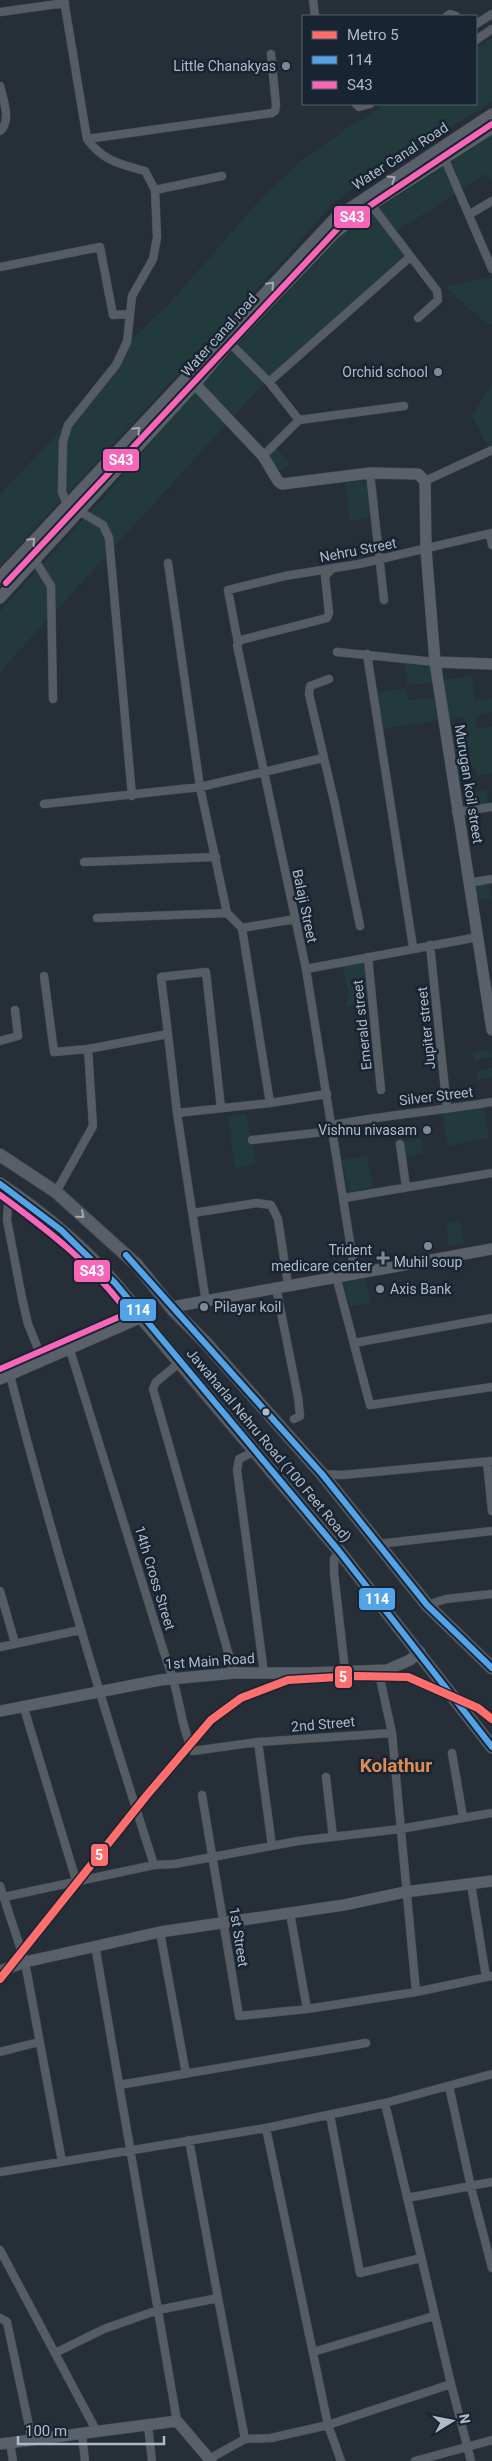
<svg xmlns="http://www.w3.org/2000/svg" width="492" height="2461" font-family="Roboto,sans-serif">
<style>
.green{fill:#233a3d}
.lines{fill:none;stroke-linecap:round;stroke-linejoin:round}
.street-casing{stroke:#43484f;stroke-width:9}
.secondary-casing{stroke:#43484f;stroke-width:12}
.primary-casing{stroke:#434a53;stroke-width:14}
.street{stroke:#565c64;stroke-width:8}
.secondary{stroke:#5a6069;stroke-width:11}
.primary{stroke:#595f67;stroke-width:12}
.bus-1-casing{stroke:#192432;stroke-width:10}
.bus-2-casing{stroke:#192432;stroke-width:10}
.bus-1{stroke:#53a3e8;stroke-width:6}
.bus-2{stroke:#fa66b7;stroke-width:6}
.metro-1-casing{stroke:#192432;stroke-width:11}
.metro-1{stroke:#ff6d6d;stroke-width:8}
.oneway{stroke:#9ea8b6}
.oneway2{stroke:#9ea8b5}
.poi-dot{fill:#7f8996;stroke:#192432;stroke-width:2}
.bus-dot{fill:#afbac9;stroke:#192432;stroke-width:2}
.labels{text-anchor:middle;stroke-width:5;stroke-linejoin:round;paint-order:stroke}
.poi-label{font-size:14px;fill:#afbac9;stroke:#192432;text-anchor:end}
.street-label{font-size:14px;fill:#afbac9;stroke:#192432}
.district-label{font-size:19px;font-weight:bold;fill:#de8b54;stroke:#192432}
.line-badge{stroke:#192432;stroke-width:2}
.badge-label{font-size:14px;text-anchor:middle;font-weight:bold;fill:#fff}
</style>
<rect width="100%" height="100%" fill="#262e37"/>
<path class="green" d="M492 38V102L372 175 334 202 271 274 0 566V495L52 439 133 338 170 303 266 193 298 164 347 128 386 104H476V48Z
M492 135V181L486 174 397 231 404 256 255 393 0 672V611L117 482 192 395 340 237 379 208Z
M492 273V324L488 325 445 287 489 277Z
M492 384V445L488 447 472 416Z
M276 448 291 465 267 474 260 461Z
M366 481 371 517 350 521 345 483Z
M405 664 432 667 434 683 407 685Z
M472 676 475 701 492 698V712L475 716 476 729 492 726V774L477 776 476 768 458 772 453 739 467 735 464 717 449 720 444 680Z
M406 688 408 700 434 698 437 721 383 729 377 692Z
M486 789 489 805 465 809 461 793Z
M489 881 491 898 477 900 474 884Z
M365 961 368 1003 347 1007 348 990 342 965Z
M491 1049 492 1057 474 1060 473 1052Z
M492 1068V1078L477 1080 476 1071Z
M484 1106 489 1138 447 1146 443 1114Z
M246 1114 256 1164 235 1168 228 1116Z
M421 1138 424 1153 405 1157 403 1142Z
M367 1156 373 1187 349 1192 342 1160Z
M460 1221 464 1244 449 1246 446 1223Z
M366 1279 371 1303 350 1306 343 1283Z"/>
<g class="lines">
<g class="street-casing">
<path id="street" d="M64 0 87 139C103 161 120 164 145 171L155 190 157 237 153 259 132 296 127 342 116 365 68 425 63 442 62 492 67 504 103 525 109 538 132 796
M313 0 315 16
M0 12 65 3
M447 16 450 14 456 16
M476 24 492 14
M476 40 492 29
M0 86C3 99 12 121 0 131
M356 104 359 107 370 104
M87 139 272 113 275 111 276 105 271 54
M443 155 492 269
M155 190 222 176
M369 202 437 291 438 300 418 318
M470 214 492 201
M0 267 100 247 113 315 130 314
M230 343 269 382 299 420 404 406
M269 382 410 257
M263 456 299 420
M370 473 384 600
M425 481 492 450
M490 534 492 545
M34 559 51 586 53 699
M168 563 200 787 227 913 242 928 270 1103 327 1094
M332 569 325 576 329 613 327 618 241 640 237 645 306 969 355 1273
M238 643 228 590 285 576 359 564 492 533
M337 652 435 662
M367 654 413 947
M329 679 310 686 309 694 335 805 360 926
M44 804 200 787 323 758
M456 812 492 807
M84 862 216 857
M468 883 492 879
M97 918 227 913
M242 928 295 919
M430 945 447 1109
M368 957 381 1090
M306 969 478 937
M44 976 54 1052 88 1049 168 1034 177 1113 205 1296
M168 1034 161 977 206 972 221 1108
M0 1041 18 1036 15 1010
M177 1113 270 1103
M332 1125C385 1115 439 1111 492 1102
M252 1140 333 1131
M400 1144 406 1187
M9 1190 7 1220 22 1298 28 1324 43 1361
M56 1192 93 1126 88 1049
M344 1198 492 1173
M193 1213 257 1203 271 1205 278 1219 288 1285
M336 1276 370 1405 492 1387
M276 1287 298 1397 300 1416 294 1419
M354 1343 492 1318
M70 1350 167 1662C180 1691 179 1723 193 1751L258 1742 392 1733
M179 1363 156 1382 153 1389 234 1673
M10 1375C52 1540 102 1703 154 1865L175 1864 298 1841 400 1829 492 1813
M253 1452 239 1459 237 1470 264 1673
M487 1462 492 1511
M322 1474 342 1475 492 1461
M378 1544 492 1531
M339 1551 334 1559V1573L345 1670
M0 1591 15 1643
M427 1605 446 1599 492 1594
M0 1647 80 1630
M378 1669 392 1733 416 1992
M23 1705 76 1880
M258 1742 272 1846
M452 1753 463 1817
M326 1777 333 1837
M202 1795 239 2016 307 2009 416 1992 492 1976
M471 1884 486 1977
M0 1886 25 1962 62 2162
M4 1897 154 1865
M290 1913 307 2009
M160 1932 186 2074
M95 1945 177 2421
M0 2052 39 2042
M119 2085 366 2043
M449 2086 471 2187 492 2268
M385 2103 492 2074
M330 2115 360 2273 421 2258
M266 2128 328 2425 341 2461
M0 2172 266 2128 385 2103 451 2384 328 2425 271 2438 245 2439 209 2459
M407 2198 492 2182
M0 2250 97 2432
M218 2298 245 2439
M0 2318 7 2322 32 2440
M313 2352 434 2316
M55 2353 104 2329 158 2310 218 2298 189 2140
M451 2384 471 2461
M148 2425 152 2461
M82 2434 85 2461
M10 2443 13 2461
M415 2461 492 2440"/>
</g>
<g class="secondary-casing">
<path id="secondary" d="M195 384 263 456 278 481 282 484 370 473 418 474 425 481 426 549 435 662 492 664
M0 577 335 218 492 114
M0 598 195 384 230 343 335 233 371 205 492 128
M435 662 492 1030
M172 1307 492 1249
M0 1379 142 1317
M0 1711 160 1680 234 1673H307L387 1670 410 1660 420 1652
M0 1971 25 1962 160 1932 344 1905 405 1892 492 1881
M0 2444 177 2421 211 2461"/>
</g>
<g class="primary-casing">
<path id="primary" d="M0 1155 56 1192 137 1265 173 1310 206 1343 322 1474 427 1605 492 1668
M0 1184C57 1222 107 1267 146 1323L339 1551 492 1747"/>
</g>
<use href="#street" class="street"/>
<use href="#secondary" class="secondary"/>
<use href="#primary" class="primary"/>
<g class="bus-1-casing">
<path id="bus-1" d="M0 1184 61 1230 115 1283 339 1551 492 1747
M126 1255 322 1474 427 1605 492 1668"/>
</g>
<g class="bus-2-casing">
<path id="bus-2" d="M6 583 341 225 492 124
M0 1195C49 1231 92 1264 128 1313L0 1369"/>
</g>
<use href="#bus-1" class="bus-1"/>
<use href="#bus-2" class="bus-2"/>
<g class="metro-1-casing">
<path id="metro-1" d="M0 1979 147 1795 211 1720 241 1698 288 1680 355 1676 408 1677 478 1708 492 1719"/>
</g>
<use href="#metro-1" class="metro-1"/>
</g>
<defs><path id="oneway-chevron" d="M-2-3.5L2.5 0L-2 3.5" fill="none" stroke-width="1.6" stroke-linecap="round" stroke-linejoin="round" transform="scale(1.25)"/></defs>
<g class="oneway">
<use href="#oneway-chevron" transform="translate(392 179) rotate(-32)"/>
<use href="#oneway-chevron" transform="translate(271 285) rotate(-47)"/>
<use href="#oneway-chevron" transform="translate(137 430) rotate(-47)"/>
<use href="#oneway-chevron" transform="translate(32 541) rotate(-47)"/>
</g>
<use class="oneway2" href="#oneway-chevron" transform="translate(81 1215) rotate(41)"/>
<g class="poi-dot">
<circle cx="286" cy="66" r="5"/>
<circle cx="438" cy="372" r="5"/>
<circle cx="427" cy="1130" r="5"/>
<circle cx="428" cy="1246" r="5"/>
<path d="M380.5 1250.5h5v5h5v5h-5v5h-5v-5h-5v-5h5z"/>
<circle cx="380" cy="1289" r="5"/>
<circle cx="204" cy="1307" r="5"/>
</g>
<circle class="bus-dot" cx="266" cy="1412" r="4.5"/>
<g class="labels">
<g class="poi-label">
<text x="276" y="71">Little Chanakyas</text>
<text x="428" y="377">Orchid school</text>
<text x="417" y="1135">Vishnu nivasam</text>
<text x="372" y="1255">Trident<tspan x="372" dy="16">medicare center</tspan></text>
<text x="428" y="1267" text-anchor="middle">Muhil soup</text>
<text x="390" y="1294" text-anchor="start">Axis Bank</text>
<text x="214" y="1312" text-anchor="start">Pilayar koil</text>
</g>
<g class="street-label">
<text transform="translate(400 156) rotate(-33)" y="5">Water Canal Road</text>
<text transform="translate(219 335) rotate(-48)" y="5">Water canal road</text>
<text transform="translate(358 550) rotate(-11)" y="5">Nehru Street</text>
<text transform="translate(469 784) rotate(81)" y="5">Murugan koil street</text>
<text transform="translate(305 906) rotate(78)" y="5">Balaji Street</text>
<text transform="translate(362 1025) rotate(-96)" y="5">Emerald street</text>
<text transform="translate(426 1028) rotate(-96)" y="5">Jupiter street</text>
<text transform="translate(436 1096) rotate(-7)" y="5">Silver Street</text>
<text transform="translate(269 1445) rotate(50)" y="5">Jawaharlal Nehru Road (100 Feet Road)</text>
<text transform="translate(155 1578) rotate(73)" y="5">14th Cross Street</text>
<text transform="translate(210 1661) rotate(-4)" y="5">1st Main Road</text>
<text transform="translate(323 1724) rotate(-5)" y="5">2nd Street</text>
<text transform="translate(239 1937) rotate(81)" y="5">1st Street</text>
</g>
<g class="district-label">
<text x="396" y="1772">Kolathur</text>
</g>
</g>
<g class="line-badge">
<rect x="333" y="205" width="38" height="24" rx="5" fill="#fa66b7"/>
<rect x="102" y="448" width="38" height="24" rx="5" fill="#fa66b7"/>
<rect x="73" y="1259" width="38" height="24" rx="5" fill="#fa66b7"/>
<rect x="119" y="1298" width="38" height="24" rx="5" fill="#53a3e8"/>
<rect x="358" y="1587" width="38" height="24" rx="5" fill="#53a3e8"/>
<rect x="334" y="1665" width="19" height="24" rx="5" fill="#ff6d6d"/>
<rect x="90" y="1843" width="19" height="24" rx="5" fill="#ff6d6d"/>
</g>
<g class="badge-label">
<text x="352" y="222">S43</text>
<text x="121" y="465">S43</text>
<text x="92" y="1276">S43</text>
<text x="138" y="1315">114</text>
<text x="377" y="1604">114</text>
<text x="343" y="1682">5</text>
<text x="99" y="1860">5</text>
</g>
<rect x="302" y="15" width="175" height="90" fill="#192432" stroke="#55606e"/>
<rect x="312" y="31" width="25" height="8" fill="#ff6d6d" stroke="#55606e"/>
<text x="347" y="40" font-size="15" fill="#afbac9">Metro 5</text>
<rect x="312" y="56" width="25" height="8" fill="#53a3e8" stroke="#55606e"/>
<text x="347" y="65" font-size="15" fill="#afbac9">114</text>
<rect x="312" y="81" width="25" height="8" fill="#fa66b7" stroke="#55606e"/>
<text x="347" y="90" font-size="15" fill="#afbac9">S43</text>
<g transform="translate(452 2421) rotate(80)" stroke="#192432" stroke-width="4" paint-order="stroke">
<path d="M0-4L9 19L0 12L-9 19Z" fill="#afbac9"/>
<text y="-8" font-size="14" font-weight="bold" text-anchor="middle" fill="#afbac9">N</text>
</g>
<path d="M18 2436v8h146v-8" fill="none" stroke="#afbac9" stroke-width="2.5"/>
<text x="25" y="2436" font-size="15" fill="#afbac9" stroke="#192432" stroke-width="4" paint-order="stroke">100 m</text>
</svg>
